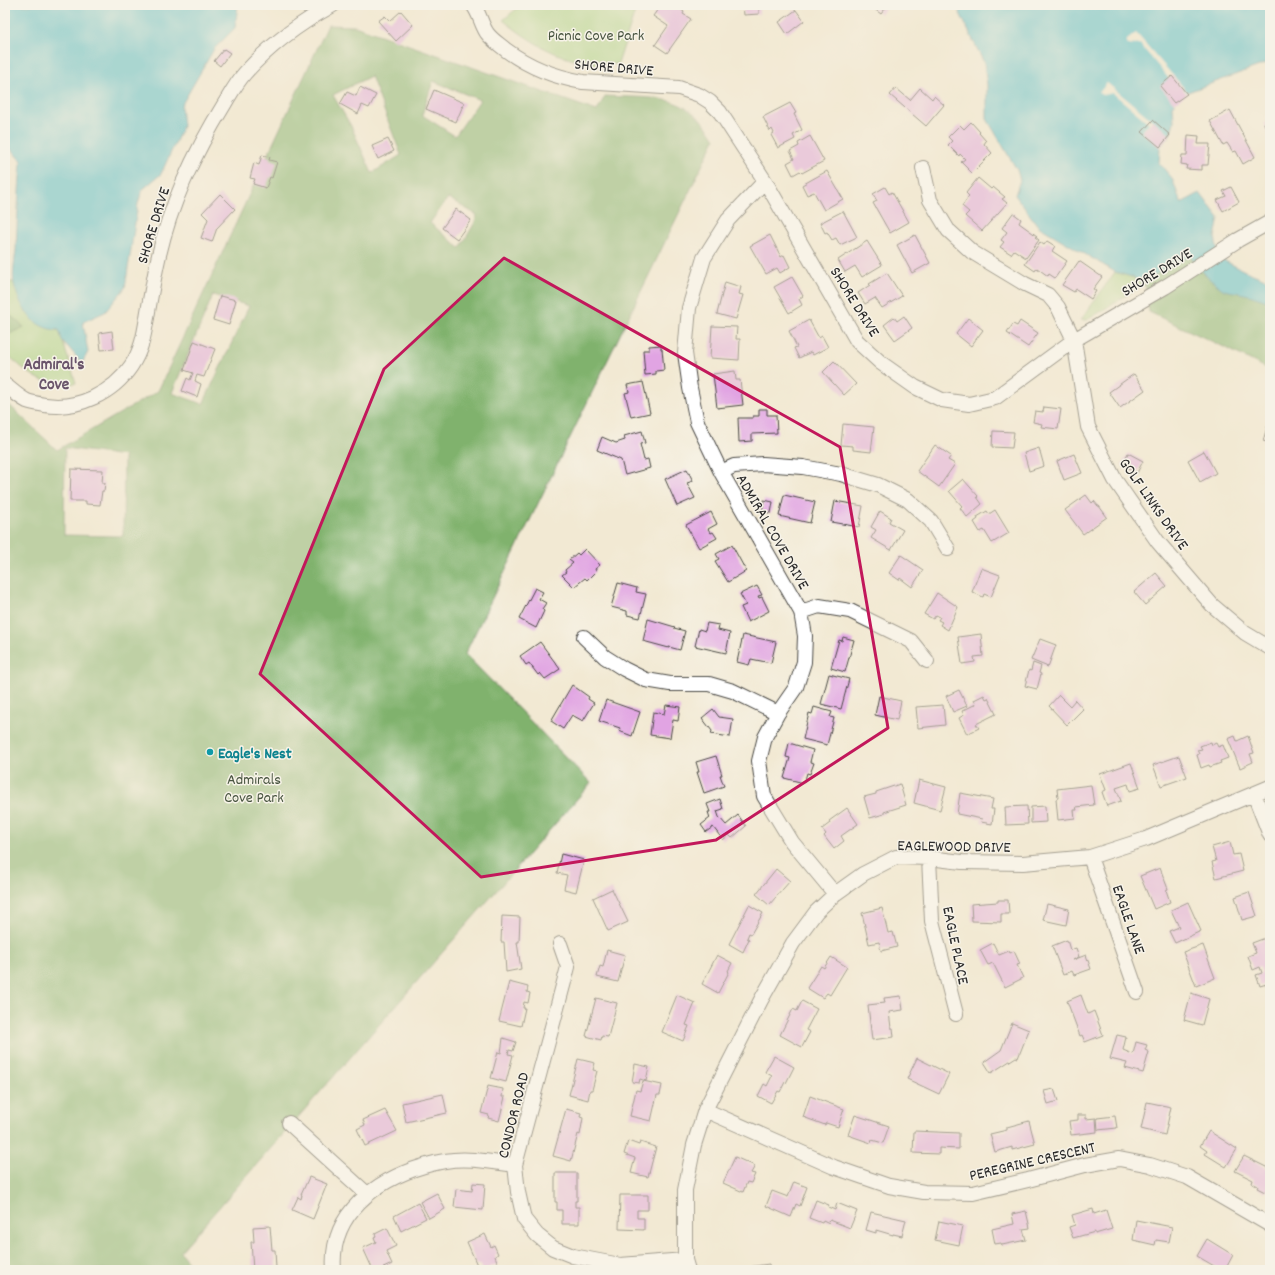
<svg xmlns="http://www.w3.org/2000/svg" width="1275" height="1275" font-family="Dekko,sans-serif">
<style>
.green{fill:#a1d07e;stroke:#667e54}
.forest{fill:#80b26d;stroke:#566e4c;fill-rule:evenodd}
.water{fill:#53becd;stroke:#3f747c}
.pier{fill:#f2e9d3}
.building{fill:#e1a4e3}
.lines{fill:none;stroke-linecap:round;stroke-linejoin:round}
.minor-casing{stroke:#494844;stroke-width:16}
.minor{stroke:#fff;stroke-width:14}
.marked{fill:none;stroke:#c2185b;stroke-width:3;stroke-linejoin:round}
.culture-dot{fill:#0f9aa8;stroke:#f7f3e8;stroke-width:1.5}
.labels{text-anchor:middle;stroke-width:3;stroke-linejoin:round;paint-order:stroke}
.park-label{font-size:16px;fill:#485440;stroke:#f7f3e8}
.street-label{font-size:16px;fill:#2b2b2b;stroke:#f7f3e8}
.culture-label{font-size:16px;font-weight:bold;fill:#0d838f;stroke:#f7f3e8;text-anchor:start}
.neighbourhood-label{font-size:17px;font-weight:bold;fill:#6b556b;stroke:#f7f3e8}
</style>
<rect width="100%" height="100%" fill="#f7f3e8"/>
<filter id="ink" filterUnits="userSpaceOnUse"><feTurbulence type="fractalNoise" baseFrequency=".025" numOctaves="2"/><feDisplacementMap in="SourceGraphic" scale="8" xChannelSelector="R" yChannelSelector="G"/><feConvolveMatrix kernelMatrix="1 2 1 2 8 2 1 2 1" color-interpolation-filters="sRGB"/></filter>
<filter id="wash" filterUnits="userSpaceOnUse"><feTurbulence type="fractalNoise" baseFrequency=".012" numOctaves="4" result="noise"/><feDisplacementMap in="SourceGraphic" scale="16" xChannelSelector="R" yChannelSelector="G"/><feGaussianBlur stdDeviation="0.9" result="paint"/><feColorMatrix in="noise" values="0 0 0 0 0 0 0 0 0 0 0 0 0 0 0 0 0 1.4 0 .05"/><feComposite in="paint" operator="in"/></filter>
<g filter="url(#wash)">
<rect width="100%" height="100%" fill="#f2e9d3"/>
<path class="green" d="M521 5H637L618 64C610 64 602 65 594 64 559 60 529 41 503 20Z
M1115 272 1132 277 1145 284 1087 320H1081Z
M5 282H14L23 307 54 330H59L76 383C43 390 28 372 5 353Z"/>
<path class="forest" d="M328 25 355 26 597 111 605 96C654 99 686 91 715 139L465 654 591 783 180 1252 195 1270H5V401L57 450 158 391ZM371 76 401 155 372 173 351 126 333 95ZM433 81 480 100 455 136 422 115ZM448 198 477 215 474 224 460 248 430 223ZM213 295 249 306 203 404 172 393ZM65 448 124 456 123 536 64 535Z
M1190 256 1208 278 1270 302V370L1226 348 1149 312 1145 284 1142 283 1161 271Z
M5 311 24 327 5 336Z"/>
<path class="water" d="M5 5H238L235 28 214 49 181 106 183 126 161 174 142 190 138 204 125 288 105 312 83 322 88 352 82 363 62 340 59 330C33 330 20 307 14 284 12 275 15 259 16 250 17 220 19 191 21 161L5 143Z
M956 5H1270V62L1188 92 1173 106 1174 122 1170 135 1160 147 1159 163 1172 178 1181 203 1200 193 1219 218 1215 237 1219 258 1245 271 1270 281V302L1249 295 1224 290 1208 278 1190 256 1161 271 1142 283 1132 277 1115 272 1038 226 1015 195 1020 180 1017 170 987 119V85L984 63Z"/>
<path class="pier" d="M1136 33 1189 94 1177 105 1162 88 1170 80 1140 44 1129 45 1126 41Z
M1107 83 1170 135 1160 147 1142 132 1149 123 1113 93 1102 95 1099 93Z"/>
<g id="blocks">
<path class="building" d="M661 5H675L684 12 683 14 691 19 667 53 655 45 668 26 653 16Z
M743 5H759V14L744 15Z
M869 5H888L881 14Z
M796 10 804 21 787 34 779 22Z
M401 11 413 25 396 41 378 21 385 16 390 21Z
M224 49 230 53 220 66 214 61Z
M1172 76 1187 94 1174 103 1160 86Z
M360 87 376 95 369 108 362 105 358 114 340 104 347 92 356 96Z
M896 88 910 100 920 88 932 99 934 96 944 105 926 126 890 95Z
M434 90 464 103 456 122 426 109Z
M790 103 796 113 794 114 802 130 793 135 795 139 778 148 771 135 774 133 772 129 770 131 763 117Z
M1230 110 1255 157 1243 164 1236 151 1233 152 1227 143 1223 145 1210 121Z
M1153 120 1170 135 1160 147 1142 132Z
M1270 121V139L1264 123Z
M971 122 980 132 979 133 986 141 984 144 992 153 972 173 961 162 965 159 960 154 959 156 948 145 952 141 948 137 960 125 964 129Z
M1188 135 1199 136 1198 144H1210L1208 165H1202V170L1186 169 1187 165 1181 164 1182 155H1187Z
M810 136 824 161 802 173 800 171 793 175 787 163 794 159 790 151 799 146 798 143Z
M388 139 394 151 378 159 372 146Z
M262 155 270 157 269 160 277 162 272 178 270 177 266 188 253 184 255 179 250 178 254 163 259 165Z
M827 171 843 199 824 210 814 192 807 195 802 185Z
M978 178 991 189 993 187 1005 197 1002 199 1007 203 982 231 965 216 969 212 962 206 969 196 966 193Z
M885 187 889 194 892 192 909 222 890 233 873 203 877 201 873 194Z
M1231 187 1239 202 1223 211 1217 200 1226 196 1223 191Z
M220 194 235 209 217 228 212 242 201 238 208 219 202 213Z
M456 209 471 220 457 239 442 228Z
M843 211 857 237 840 245 836 238 832 240 827 232 825 233 820 223Z
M1013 213 1021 219 1019 223 1037 236 1035 237 1039 240 1026 258 1014 250 1011 254 1000 247 1004 242 1001 240 1007 232 1002 228Z
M770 235 781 257 784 255 790 267 780 273 777 268 766 274 750 246Z
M915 235 930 263 912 273 897 245Z
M867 241 882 265 862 277 855 266 845 272 838 260Z
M1047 241 1055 246 1052 251 1067 261 1055 278 1049 274 1048 276 1037 268 1035 271 1025 264 1040 242 1044 245Z
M1079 261 1102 277 1093 289 1096 291 1091 299 1076 289 1074 292 1062 285Z
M887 273 902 296 882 308 875 298 865 304 858 293 870 285 869 284Z
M792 277 803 296 799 299 802 305 789 313 774 287Z
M725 282 741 287 739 294 743 295 736 319 717 314Z
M220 296 236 300 229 325 213 320Z
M904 316 912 328 895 340 884 325 894 317 897 321Z
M968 318 983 330 971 346 956 334Z
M809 320 819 338 822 336 828 347 813 355 811 352 799 358 794 348 797 347 789 331Z
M1020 321 1038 333 1028 347 1007 333 1013 324 1017 326Z
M712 326 737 327 736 339H740L739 360 710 358Z
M112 331 114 349 101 350 99 333Z
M194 341 215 349 204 377 197 375 195 381 201 384 197 397 182 391 187 378 190 380 193 373 184 370Z
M661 345V349H662L664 370 656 371V374L645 375 643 350H649V346Z
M834 361 856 384 844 395 823 372Z
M735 371 736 380H740L743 405 717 408 713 374Z
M1134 374 1145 390 1120 408 1109 392Z
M643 382 650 413 631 417 625 393 629 392 627 385Z
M1044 407 1061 409 1058 429 1041 427 1042 424 1033 422 1035 411 1043 412Z
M759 409H767V415H776L777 433 752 434V441L739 442 738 418H753V416H759Z
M1270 417V443L1263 441Z
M843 424 874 427 871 452 853 450V446L841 445Z
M642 431 645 443 640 444 644 460 648 459 650 468 625 475 621 460 597 450 602 437 616 443 625 440 624 436Z
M993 431 1014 432 1012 448 992 447Z
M935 445 951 456 948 460 955 464 939 487 917 471Z
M1039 448 1044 466 1029 471 1024 453Z
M1204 451 1216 473 1200 482 1188 460Z
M1128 453 1143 461 1137 473 1122 465Z
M1074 454 1082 473 1064 480 1057 461Z
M71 469 103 470 102 483H105L104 491H102L100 505 86 504V501H70Z
M687 469 693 481 687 483 695 498 677 506 665 479Z
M963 479 978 496 977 497 982 504 967 517 960 508 962 506 949 491Z
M784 495 815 502 810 523 779 516Z
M1086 495 1092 503 1094 501 1098 506H1099L1107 517 1083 534 1065 510Z
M764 500 773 502 771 513 762 512Z
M835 501 863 506 859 527 831 522Z
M995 510 1009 533 992 543 984 530 980 532 974 522 978 519 977 517 987 511 989 514Z
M880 511 891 518 889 522 903 530 891 550 871 538 876 530 871 527Z
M711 512 717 524 708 529 711 533 713 532 717 538 699 548 686 525Z
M732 545 746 571 728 582 715 561 719 559 716 554Z
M585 549 600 565 595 569 596 571 587 580 585 578 574 587 562 575 566 572 565 570 573 563 569 560 577 553 579 555Z
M901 555 923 570 912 587 900 578 899 580 889 573Z
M981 568 1000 575 991 597 984 594 983 597 972 592Z
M1156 573 1167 586 1145 605 1134 592Z
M618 583 637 588 636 592 646 594 640 618 627 615V611L611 607Z
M757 586 762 595 758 596 759 598 762 597 769 611 748 622 741 607 746 605 740 594Z
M535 588 543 592 539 599 546 603 542 609 544 611 536 628 519 619Z
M937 593 958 607 948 630 940 625 942 622 938 620 940 617 936 615 933 619 924 614Z
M648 619 675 627 674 628 685 631 680 650 669 647V648L643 641Z
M707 623 719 625 718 630 730 633 726 653 695 646 699 629 705 631Z
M981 634 983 656 974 657 975 662 962 664 958 637Z
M743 635 776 642 771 663 751 659 749 665 737 662Z
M843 637 854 640 845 672 831 668 839 640 842 641Z
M1040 639 1056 645 1048 667 1031 660Z
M540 642 560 669 545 679 540 673 538 675 529 663 526 665 520 656Z
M1033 663 1041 666 1039 673 1041 674 1037 689 1025 686 1029 670 1031 671Z
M829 674 849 679 841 709 821 704Z
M572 685 589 697 588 699 594 703 583 721 572 715 563 729 551 721Z
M959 690 967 706 953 712 946 696Z
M984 695 986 699 988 698 996 714 976 724 979 728 967 734 959 718 964 715 962 711 976 704 974 700Z
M1059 695 1070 706 1075 700 1083 709 1067 725 1049 706Z
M879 696 901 701 897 720 875 715Z
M606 700 640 712 632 736 619 731 620 728 599 721Z
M666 705 680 707 678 721 673 720 670 738 650 735 653 712 664 714Z
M943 705 945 725 918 728 916 707Z
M814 707 832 712 830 717 834 718 827 745 803 739 809 713 812 714Z
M713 709 719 717 733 719 730 737 711 734 712 731 702 718Z
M1235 736 1237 741 1248 736 1254 753 1250 754 1253 762 1240 768 1228 739Z
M1211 742 1212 745 1216 743 1218 747 1223 745 1228 758 1220 761 1221 763 1210 767 1209 765 1201 768 1197 755 1199 754 1197 750 1202 749 1200 746Z
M789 743 813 750 810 762 814 763 810 774 807 773 804 783 784 778 790 758 786 757Z
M716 756 722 775H720L724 786 704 793 697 772H699L696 762Z
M1179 756 1187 777 1161 786 1153 765Z
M1131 763 1140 788 1130 791 1128 784 1116 788 1121 801 1107 806 1102 792 1106 790 1100 774Z
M919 780 946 787 940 810 914 803Z
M900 784 906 805 884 812V814L870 818 864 797 876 794V792Z
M1091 785 1094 805 1076 807 1077 810H1074L1075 818 1058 820 1056 799 1058 798 1057 789Z
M960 793 993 799 991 809H994L992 824 981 822 982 819 957 814Z
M720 799 723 809 717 811 719 817 726 825 738 815 746 826 732 838 729 835 723 840 713 827 706 832 701 825 710 818 708 812H710L707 804Z
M1027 806 1028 824 1006 825 1005 807Z
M1045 806 1046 822 1031 823V807Z
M847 808 858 824 841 836 844 841 834 849 824 836 826 834 822 829 830 823 829 821Z
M1230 842 1233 855 1239 854 1243 871 1216 878 1212 862 1216 861 1212 847Z
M561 854 584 860 576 892 564 889 567 875 557 873Z
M1160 868 1168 889 1166 890 1170 902 1154 909 1140 876Z
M776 869 790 881 769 905 756 894Z
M612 889 628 922 608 931 593 898Z
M1249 892 1257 916 1242 920 1235 897Z
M998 900H1008L1009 914H1001V922L972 921 971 904 998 902Z
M1188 902 1201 931 1175 943 1169 931 1179 927 1171 910Z
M1047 904 1069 909 1066 925 1043 920Z
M749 905 763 913 751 934 749 933 747 938 749 939 743 952 729 944Z
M882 908 888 933 893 932 897 947 881 951 879 942 869 944 862 913Z
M502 916 520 917 519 942H517L521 969 506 972 504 942H501Z
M1268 937 1270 943V983L1260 986 1256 975 1262 973 1260 967 1253 970 1248 956 1256 953 1252 943Z
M1067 940 1070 950 1076 948 1079 957 1073 960 1086 955 1091 969 1074 975 1072 971 1063 975 1052 946Z
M993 943 999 955 1009 951 1010 953 1014 951 1020 964 1017 965 1023 978 1005 987 993 963 988 965 980 950Z
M1203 945 1215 978 1196 986 1183 952Z
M607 950 625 955 618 982 597 977 600 966 603 967Z
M717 955 732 963 728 971 729 972 718 993 702 984Z
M831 957 847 967 830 995 827 993 823 998 807 988 821 966 824 968Z
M509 982 528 987 527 992 530 993 528 1003 524 1002 523 1008H525L521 1026 499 1021Z
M1191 993 1209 999 1202 1025 1184 1020Z
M677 995 695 1003 686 1025 689 1026 683 1041 662 1032Z
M1081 995 1088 1014 1094 1011 1103 1035 1085 1042 1082 1035 1080 1036 1067 1001Z
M901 996 903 1010 889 1012 891 1028H893L894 1037 872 1040 868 1005 885 1003 884 998Z
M596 998 617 1003 608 1037 602 1036 601 1040 586 1036Z
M802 1001 817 1009 806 1030 810 1032 802 1047 780 1035 793 1009 797 1011Z
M1012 1023 1029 1030 1018 1058 1016 1057 991 1073 984 1062 1001 1050Z
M1117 1035 1126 1037 1123 1050 1130 1053 1133 1054 1136 1042 1147 1045 1145 1050 1149 1052 1143 1073 1125 1068 1127 1063 1110 1059Z
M503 1038 516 1042 513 1051 509 1050 508 1054 513 1055 506 1082 491 1078 498 1052 501 1053Z
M774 1056 794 1067 786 1083 785 1082 780 1092 778 1091 771 1103 758 1096 764 1084 767 1086 772 1076 765 1072Z
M917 1058 949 1074 939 1094 907 1079Z
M578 1059 595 1063 593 1070 597 1071 592 1090H590L588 1100 569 1095Z
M635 1064 649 1067 646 1081 640 1079 639 1083 632 1082Z
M643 1081 662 1085 660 1095H657L651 1121 630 1116 636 1090 640 1091Z
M488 1086 503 1089 502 1097H505L499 1121 488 1118 489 1115 481 1113Z
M1054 1089 1058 1101 1048 1104 1044 1091Z
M443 1094 447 1113 406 1122 402 1103Z
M810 1096 844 1109 838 1127 826 1123 825 1125 803 1117Z
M1147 1102 1171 1107 1165 1135 1141 1129Z
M566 1109 581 1113 580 1117 583 1118 580 1135 578 1134 571 1161 553 1156Z
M385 1110 397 1131 365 1146 357 1129 365 1125 363 1120Z
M855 1115 889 1126 883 1143 872 1140 871 1143 848 1135Z
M1078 1115H1086V1119L1096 1118 1097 1132 1071 1135 1069 1121 1078 1120Z
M1115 1116 1117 1128 1098 1130 1097 1118Z
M1029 1121 1035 1144 1012 1150V1147L995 1152 990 1134 1007 1130V1127Z
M914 1131 959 1133V1149L939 1148V1154L913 1153Z
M1209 1131 1237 1149 1226 1167 1205 1154 1207 1151 1200 1146Z
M628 1141 639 1145 640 1142 656 1147 648 1177 631 1173 635 1158 624 1154Z
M1244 1156 1270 1169V1192L1266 1190 1265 1192 1257 1188 1258 1186 1252 1183 1253 1180 1235 1171Z
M735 1157 755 1166 751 1173 755 1174 751 1183 747 1182 743 1192 723 1183Z
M555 1173H577V1201H575V1207H579V1224H562V1210H557V1202H555Z
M309 1177 327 1184 313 1219 292 1210 298 1197 301 1199 302 1195H301Z
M794 1182 807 1187 800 1206 796 1204 791 1217 766 1206 772 1191 788 1197Z
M473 1183 485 1184 483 1210 454 1207 456 1189 472 1191Z
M437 1193 445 1209 429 1218 420 1202Z
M620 1195H648V1210H637V1218H644V1230L619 1229Z
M816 1200 829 1205 828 1207 835 1210 837 1203 857 1211 850 1228 830 1220 829 1223 823 1220 822 1223 809 1218Z
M418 1203 426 1218 401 1231 394 1216Z
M1093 1209 1094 1214 1106 1210 1112 1229 1095 1234V1232L1073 1238 1069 1227 1075 1225 1072 1215Z
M1026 1211 1030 1228 1023 1229 1026 1240 1002 1245 1001 1243 995 1244 992 1229 1014 1224 1012 1214Z
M871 1212 906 1220 902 1236 893 1234V1235L876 1230V1233L866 1230Z
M1136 1220 1172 1227 1169 1242 1156 1240 1155 1245 1133 1240Z
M939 1221 963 1226 959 1245 935 1240Z
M270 1226 272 1250H275L276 1268 253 1270 251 1242H254L253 1227Z
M387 1228 396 1246 386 1251 392 1264 379 1270H373L363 1248 376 1242 374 1237 376 1236 375 1234Z
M485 1234 491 1247 494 1245 498 1254 495 1256 498 1264 483 1270 480 1264 477 1265 467 1242Z
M1207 1239 1233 1255 1225 1270H1221L1197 1256Z
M769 1264 770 1270H749L748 1267Z"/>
</g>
</g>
<g filter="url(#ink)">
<use href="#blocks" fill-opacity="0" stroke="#494844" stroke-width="1"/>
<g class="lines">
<g class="minor-casing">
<path id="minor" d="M473 5C480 14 481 24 487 33 492 40 499 44 506 50 529 67 554 77 583 82L679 88 699 95 710 102 720 112 765 181 857 341 881 363 915 387 942 400 969 404 995 398 1074 340 1165 287 1238 240 1270 222
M923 168 930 200 948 230 972 252 1025 284 1048 295 1058 307 1074 340 1088 427 1115 480 1158 542 1212 605 1245 633 1270 648
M765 181 728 220 704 258 689 308 685 353 690 388 697 422 721 472 801 612 805 636 804 662 796 687 778 713 765 737 759 761 764 796 792 842 835 894
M5 385C12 390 19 397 27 401 32 403 39 404 45 405 78 410 113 393 131 366 144 347 145 327 149 306 152 289 155 272 159 255 171 202 196 150 225 103 231 93 237 82 245 73 270 45 300 23 333 5
M721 472 734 466 763 464 803 467 841 474 878 485 908 500 931 521 948 549
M801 612 819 606 850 611 911 641 927 661
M584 637 605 657 624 669 646 680 670 684H709L733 691 778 713
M1254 794 1270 835
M1090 857 1137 992
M929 858 932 921 956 1014
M560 944 568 967 515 1165 518 1192 524 1219 537 1235 553 1248 573 1256 620 1265 685 1260
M705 1110 834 1167 889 1186 924 1192 973 1193 1028 1180 1085 1165 1119 1159 1150 1165 1187 1177 1270 1225
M289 1123 367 1194
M334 1270C329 1214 376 1180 424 1166 431 1164 438 1162 445 1161 468 1157 492 1162 515 1165
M688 1270 685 1260V1190L694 1145 705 1110 761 1000 793 943 816 912 835 894 863 874 896 857 929 858 962 862 1023 863 1090 857 1146 839 1270 787"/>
</g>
<use href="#minor" class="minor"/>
</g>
</g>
<path d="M0 0H1275V1275H0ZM504 258 840 447 888 728 716 840 481 877 260 674 384 369Z" fill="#f2e9d3" fill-opacity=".55" fill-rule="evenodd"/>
<path class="marked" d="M504 258 840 447 888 728 716 840 481 877 260 674 384 369Z"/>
<circle class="culture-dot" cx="210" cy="752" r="4"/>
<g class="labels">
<g class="park-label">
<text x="596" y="40">Picnic Cove Park</text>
<text x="254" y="784">Admirals<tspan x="254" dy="18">Cove Park</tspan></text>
</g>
<g class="street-label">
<text transform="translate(614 66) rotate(5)" y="6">SHORE DRIVE</text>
<text transform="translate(152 225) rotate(-73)" y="6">SHORE DRIVE</text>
<text transform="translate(1156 271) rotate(-31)" y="6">SHORE DRIVE</text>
<text transform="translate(856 301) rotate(58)" y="6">SHORE DRIVE</text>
<text transform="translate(1155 503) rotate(55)" y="6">GOLF LINKS DRIVE</text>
<text transform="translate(774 531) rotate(60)" y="6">ADMIRAL COVE DRIVE</text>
<text transform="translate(954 845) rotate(1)" y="6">EAGLEWOOD DRIVE</text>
<text transform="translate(1130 919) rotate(71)" y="6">EAGLE LANE</text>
<text transform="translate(957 945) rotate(78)" y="6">EAGLE PLACE</text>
<text transform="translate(512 1115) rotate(-76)" y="6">CONDOR ROAD</text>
<text transform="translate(1032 1160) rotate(-13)" y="6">PEREGRINE CRESCENT</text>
</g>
<g class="culture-label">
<text x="218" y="758">Eagle's Nest</text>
</g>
<g class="neighbourhood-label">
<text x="54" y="369">Admiral's<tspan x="54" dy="20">Cove</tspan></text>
</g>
</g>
<rect width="1275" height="1275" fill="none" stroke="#f7f3e8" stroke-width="20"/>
</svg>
